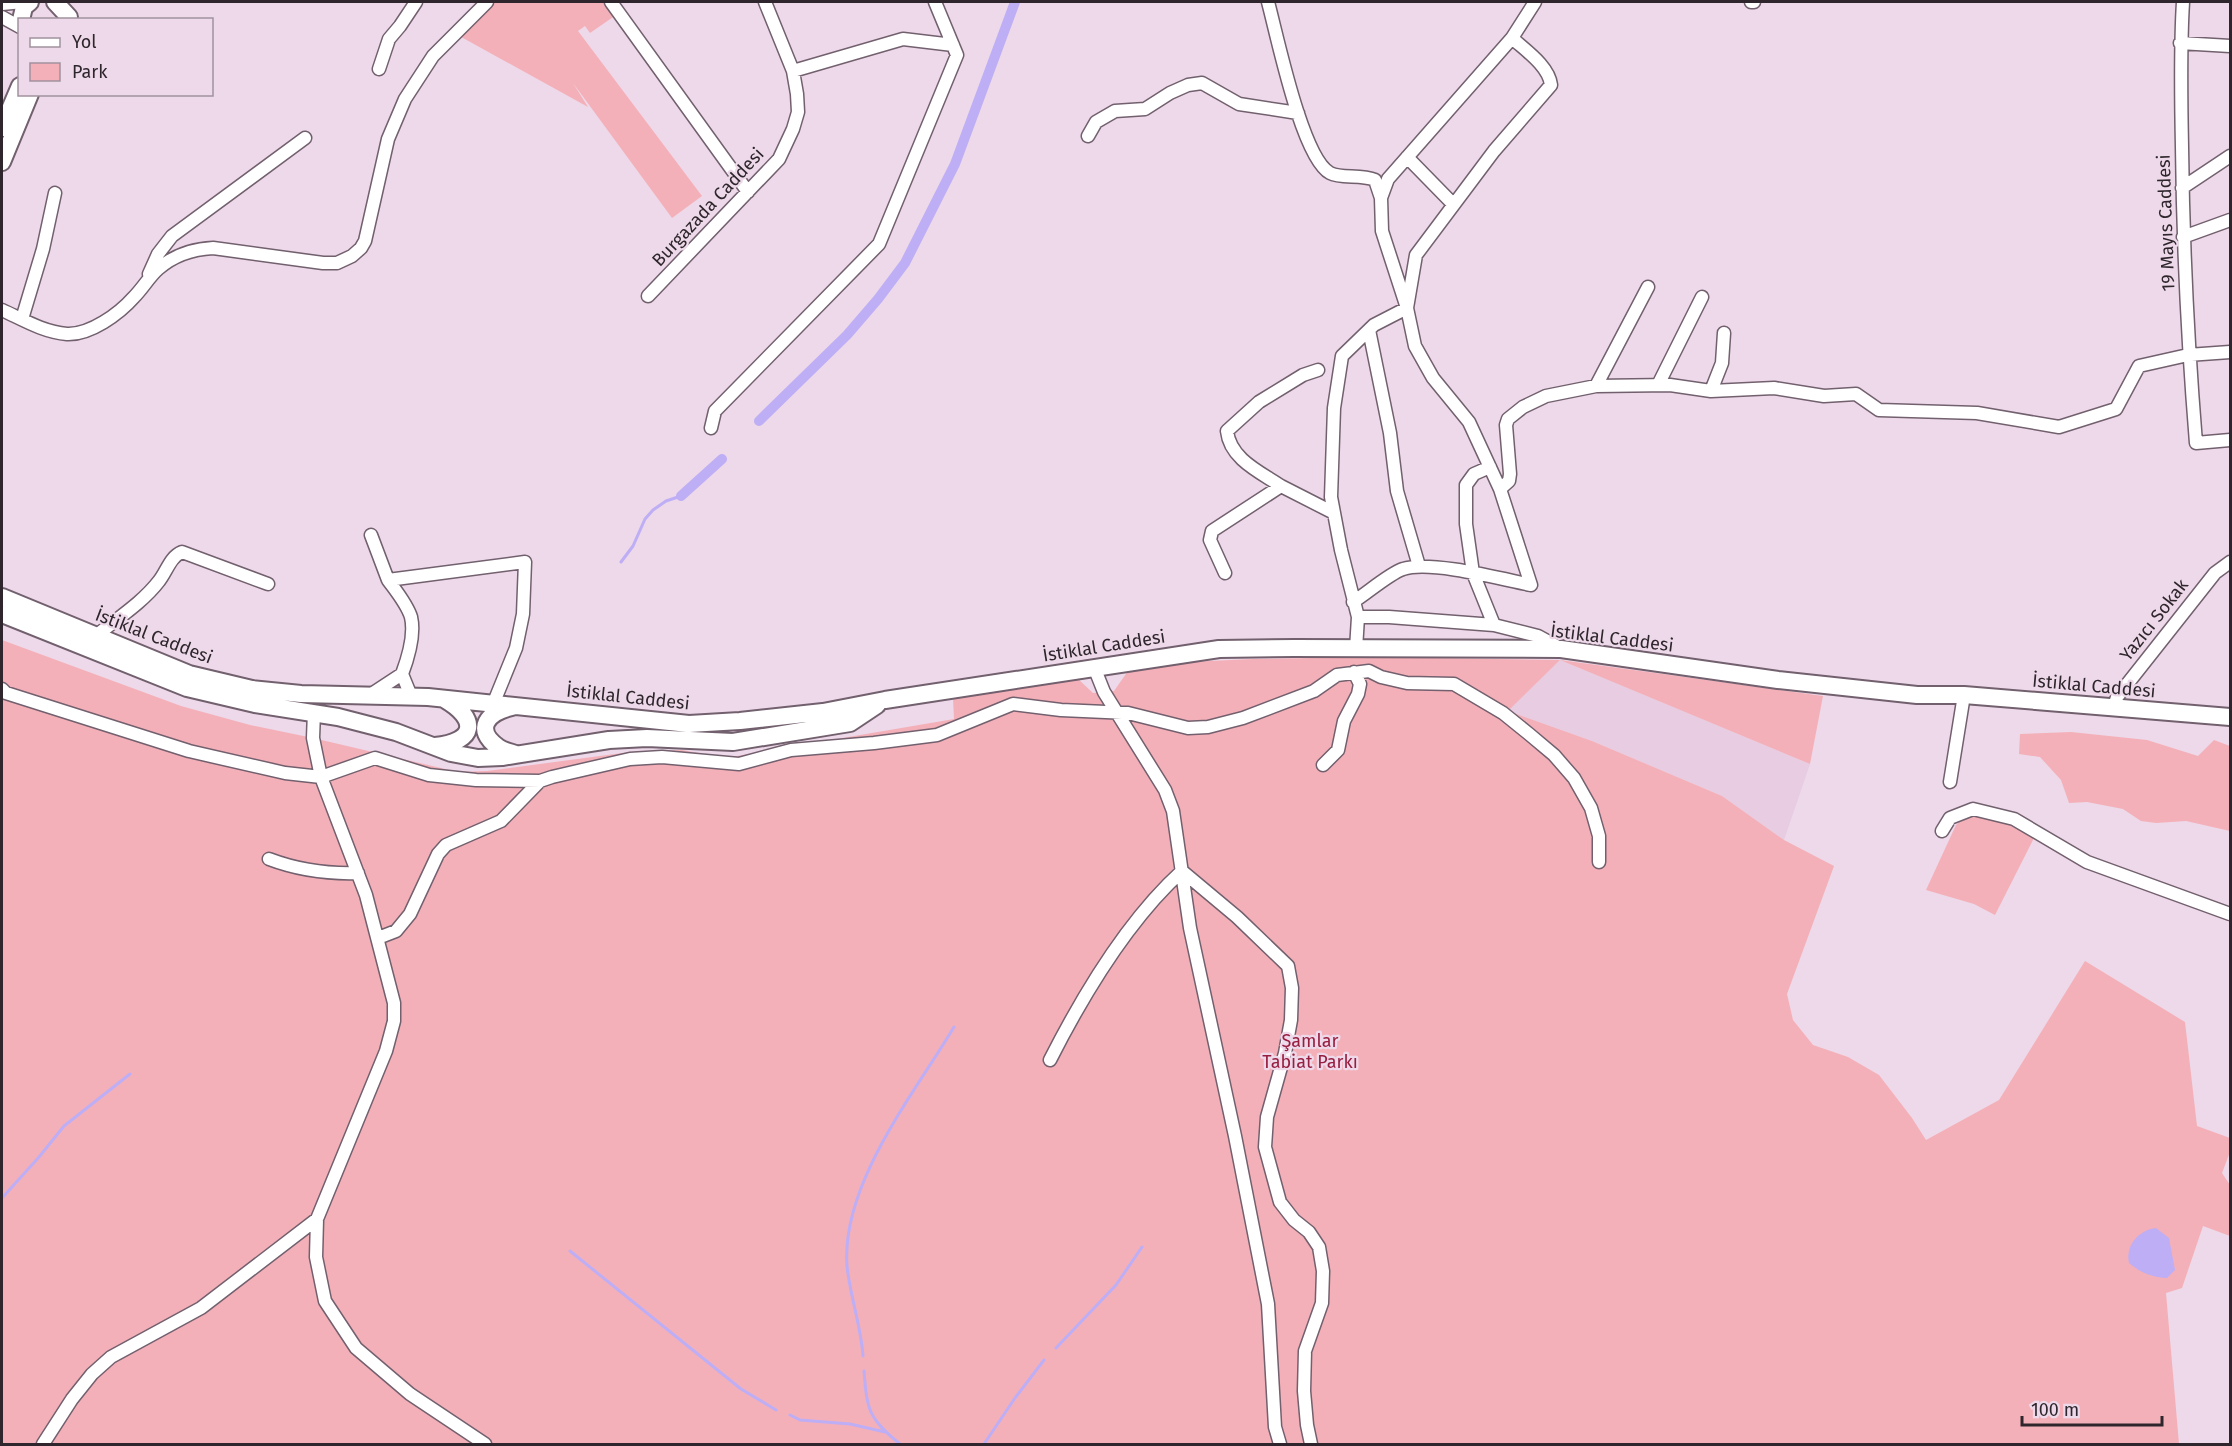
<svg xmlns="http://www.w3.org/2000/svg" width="2232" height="1446" font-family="'Fira Sans',sans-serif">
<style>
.built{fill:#e7cce2}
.green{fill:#f4b0b8}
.water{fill:#beaef5}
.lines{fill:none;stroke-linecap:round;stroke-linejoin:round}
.stream{stroke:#beaef5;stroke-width:3}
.canal{stroke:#beaef5;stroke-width:10}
.minor-casing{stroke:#72606e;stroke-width:15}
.major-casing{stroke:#72606e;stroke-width:20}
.minor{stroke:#fff;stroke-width:12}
.major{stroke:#fff;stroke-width:16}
.labels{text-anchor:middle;stroke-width:4.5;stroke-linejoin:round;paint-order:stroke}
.street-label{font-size:18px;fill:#2e262c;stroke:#edd9e9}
.park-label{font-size:18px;fill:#981e40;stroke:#edd9e9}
</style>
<rect width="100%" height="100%" fill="#edd9e9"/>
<path class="built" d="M1560 660 1810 764 1784 840 1722 796 1592 741 1507 711Z"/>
<path class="green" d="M487 2H611L619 13 590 33 585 26 578 31 702 196 672 218 573 83 588 107 454 33Z
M2 640 181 706 250 725 313 738 458 772 487 771 630 752 682 750 721 757 737 756 954 719 953 698 1077 678 1093 693 1114 691 1128 671 1187 662 1253 659 1368 657 1560 660 1823 696 1810 764 1560 660 1508 711 1592 741 1722 796 1784 840 1834 866 1787 994 1793 1020 1813 1045 1848 1057 1879 1075 1912 1118 1926 1140 1999 1100 2085 961 2185 1022 2197 1126 2230 1138V1152L2222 1173 2230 1185V1236L2203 1226 2182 1288 2166 1293 2179 1444H2Z
M2071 732 2147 740 2198 756 2214 740 2230 746V831L2186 821 2156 823 2141 821 2123 809 2087 802 2069 803 2061 780 2040 757 2019 754 2020 734Z
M1977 813 2036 834 1995 915 1974 904 1926 890 1956 825 1965 816Z"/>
<path class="water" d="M2156 1228 2169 1238 2175 1270 2167 1278C2151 1277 2141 1273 2129 1263 2125 1245 2139 1230 2156 1228Z"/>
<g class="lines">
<path class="stream" d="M621 562 633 546 645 519 653 510 666 501 681 496
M2 1198 39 1157 64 1126 130 1074
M570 1251 741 1389 776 1410
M1056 1348 1116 1285 1142 1247
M863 1356C861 1326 850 1296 847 1266 841 1184 914 1094 954 1027
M864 1371C867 1411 869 1419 900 1444
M790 1415 800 1420 850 1424 885 1432
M984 1444 1015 1398 1044 1360"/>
<path class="canal" d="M759 421 847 335 878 299 905 263 955 164 1015 2
M681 496 722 459"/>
<g class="minor-casing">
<path id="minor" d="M611 2 748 192
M1268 2C1277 35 1302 158 1330 173 1341 179 1361 174 1375 180L1381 198
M1751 2H1754
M2183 2C2180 50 2181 99 2182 147 2183 246 2188 345 2196 443L2230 440
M2 4 23 2
M2 17 20 27
M2180 43 2230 46
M379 69 389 39 400 26 416 2
M793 71 903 39 953 45
M1088 136 1096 122 1115 111 1145 109 1170 93 1188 85 1202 83 1239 104 1298 113
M1407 157 1453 204
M2182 188 2230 156
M2183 237 2230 220
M149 274 158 254 172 236 305 138
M648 296 779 159 793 129 798 112 797 94 793 71 765 2
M2 310C22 319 43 332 67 334 90 335 119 314 134 297 143 288 149 277 158 269 174 255 193 249 213 248L323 263H337L352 256 361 248 365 241 388 139 405 99 433 56 487 2
M22 319 43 249 55 193
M1369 330 1390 433 1397 491 1419 566
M1658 385 1702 297
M1596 386 1648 287
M1711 391 1722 363 1724 333
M711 428 715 411 879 244 957 55 935 2
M1490 467 1474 474 1466 485V524L1473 573 1494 625
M1281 486C1260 472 1230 459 1227 431L1259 402 1303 375 1318 370
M1500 489 1509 481 1510 474 1506 425 1508 419 1523 407 1546 396 1596 386 1670 385 1711 391 1774 388 1824 396 1856 394 1879 410 1977 413 2059 427 2116 409 2139 366 2188 355 2230 352
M371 535 388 580
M1225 573 1210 540 1212 531 1281 486 1334 513
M1353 602C1366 594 1390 573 1403 569 1430 560 1502 579 1531 585L1500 489 1469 422 1433 378 1415 346 1407 308 1382 231 1381 198 1388 179 1512 38 1535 2
M1358 617H1389L1494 625 1538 636 1560 648
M97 635C118 618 143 602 159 581 167 571 170 557 182 552L268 584
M1356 649 1358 617 1341 550 1331 497 1334 408 1342 356 1374 325 1407 308 1416 255 1494 151 1551 85C1549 66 1525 50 1512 38
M1094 667 1104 692 1165 790 1173 811 1190 928 1235 1136 1268 1304 1275 1427 1280 1444
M402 674C408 658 415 634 411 617 407 604 396 591 388 580L525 562 523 614 516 648 494 702
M2 689 6 693 189 751 285 773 321 777 375 758 429 775 476 780 540 781
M370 695 402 674 411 696
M2114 707 2117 697 2215 573 2230 562
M1323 765 1338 750 1344 721 1358 694 1360 684 1354 672
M1950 782 1964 695
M1942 831 1950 818 1973 809 2014 819 2087 862 2230 914
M269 859C298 870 327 874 358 873
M378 938 396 931 410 914 438 854 446 845 501 821 540 781 552 777 630 759 662 757 739 764 791 750 874 743 937 735 1013 704 1061 710 1128 713 1188 728 1208 727 1243 718 1314 691 1337 675 1369 671 1381 677 1407 683 1454 684 1503 713 1529 734 1554 755 1574 778 1591 808 1599 836V862
M1050 1060C1083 995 1128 920 1182 871L1237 917 1288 966 1292 988 1291 1020 1285 1053 1267 1117 1265 1147 1280 1202 1294 1220 1309 1232 1319 1247 1323 1271 1322 1303 1305 1351 1304 1391 1307 1425 1311 1444
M317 1219 316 1257 325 1301 356 1348 410 1394 485 1444
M43 1444 72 1399 92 1374 111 1357 201 1308 317 1219 386 1051 394 1021V1003L366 895 321 777 313 738 314 712"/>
</g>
<g class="major-casing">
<path id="major" d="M55 2 69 17
M21 20 24 7 30 2
M2 128 20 86
M2 162 30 94
M2 597 189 674 252 689 301 694 428 697 689 724 740 721 823 712 885 700 1219 649 1294 648 1561 649 1778 680 1917 695H1964L2230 717
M2 614 187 688 255 704 338 717 396 732 451 753 478 758 502 757 609 740 647 738 733 742 850 723 877 705
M512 707C488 712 473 729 498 747 503 751 510 752 516 754
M435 746C476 742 479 719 444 699"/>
</g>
<use href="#minor" class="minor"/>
<use href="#major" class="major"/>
</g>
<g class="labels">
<g class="street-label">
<text transform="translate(708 207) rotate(-47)" y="6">Burgazada Caddesi</text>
<text transform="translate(2166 223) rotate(-92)" y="6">19 Mayıs Caddesi</text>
<text transform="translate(2154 620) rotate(-52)" y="6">Yazıcı Sokak</text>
<text transform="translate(154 636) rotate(21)" y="6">İstiklal Caddesi</text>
<text transform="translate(1612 638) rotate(7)" y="6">İstiklal Caddesi</text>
<text transform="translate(1104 646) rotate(-9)" y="6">İstiklal Caddesi</text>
<text transform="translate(2094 686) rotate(5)" y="6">İstiklal Caddesi</text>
<text transform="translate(628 697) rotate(6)" y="6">İstiklal Caddesi</text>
</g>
<g class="park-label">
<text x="1310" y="1047">Şamlar<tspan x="1310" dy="21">Tabiat Parkı</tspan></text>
</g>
</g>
<rect width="2232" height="1446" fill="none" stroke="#2e262c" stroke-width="6"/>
<rect x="18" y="18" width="195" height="78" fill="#edd9e9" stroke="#a1919d" stroke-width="1.5"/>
<rect x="30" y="38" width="30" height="9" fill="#ffffff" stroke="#a1919d" stroke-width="1.5"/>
<text x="72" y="48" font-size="18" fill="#2e262c">Yol</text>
<rect x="30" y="63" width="30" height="18" fill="#f4b0b8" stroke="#a1919d" stroke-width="1.5"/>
<text x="72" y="78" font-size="18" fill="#2e262c">Park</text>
<path d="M2022 1416v9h140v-9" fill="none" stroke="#2e262c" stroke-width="3"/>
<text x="2031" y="1416" font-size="18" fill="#2e262c" stroke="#edd9e9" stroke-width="4.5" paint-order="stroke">100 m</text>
</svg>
